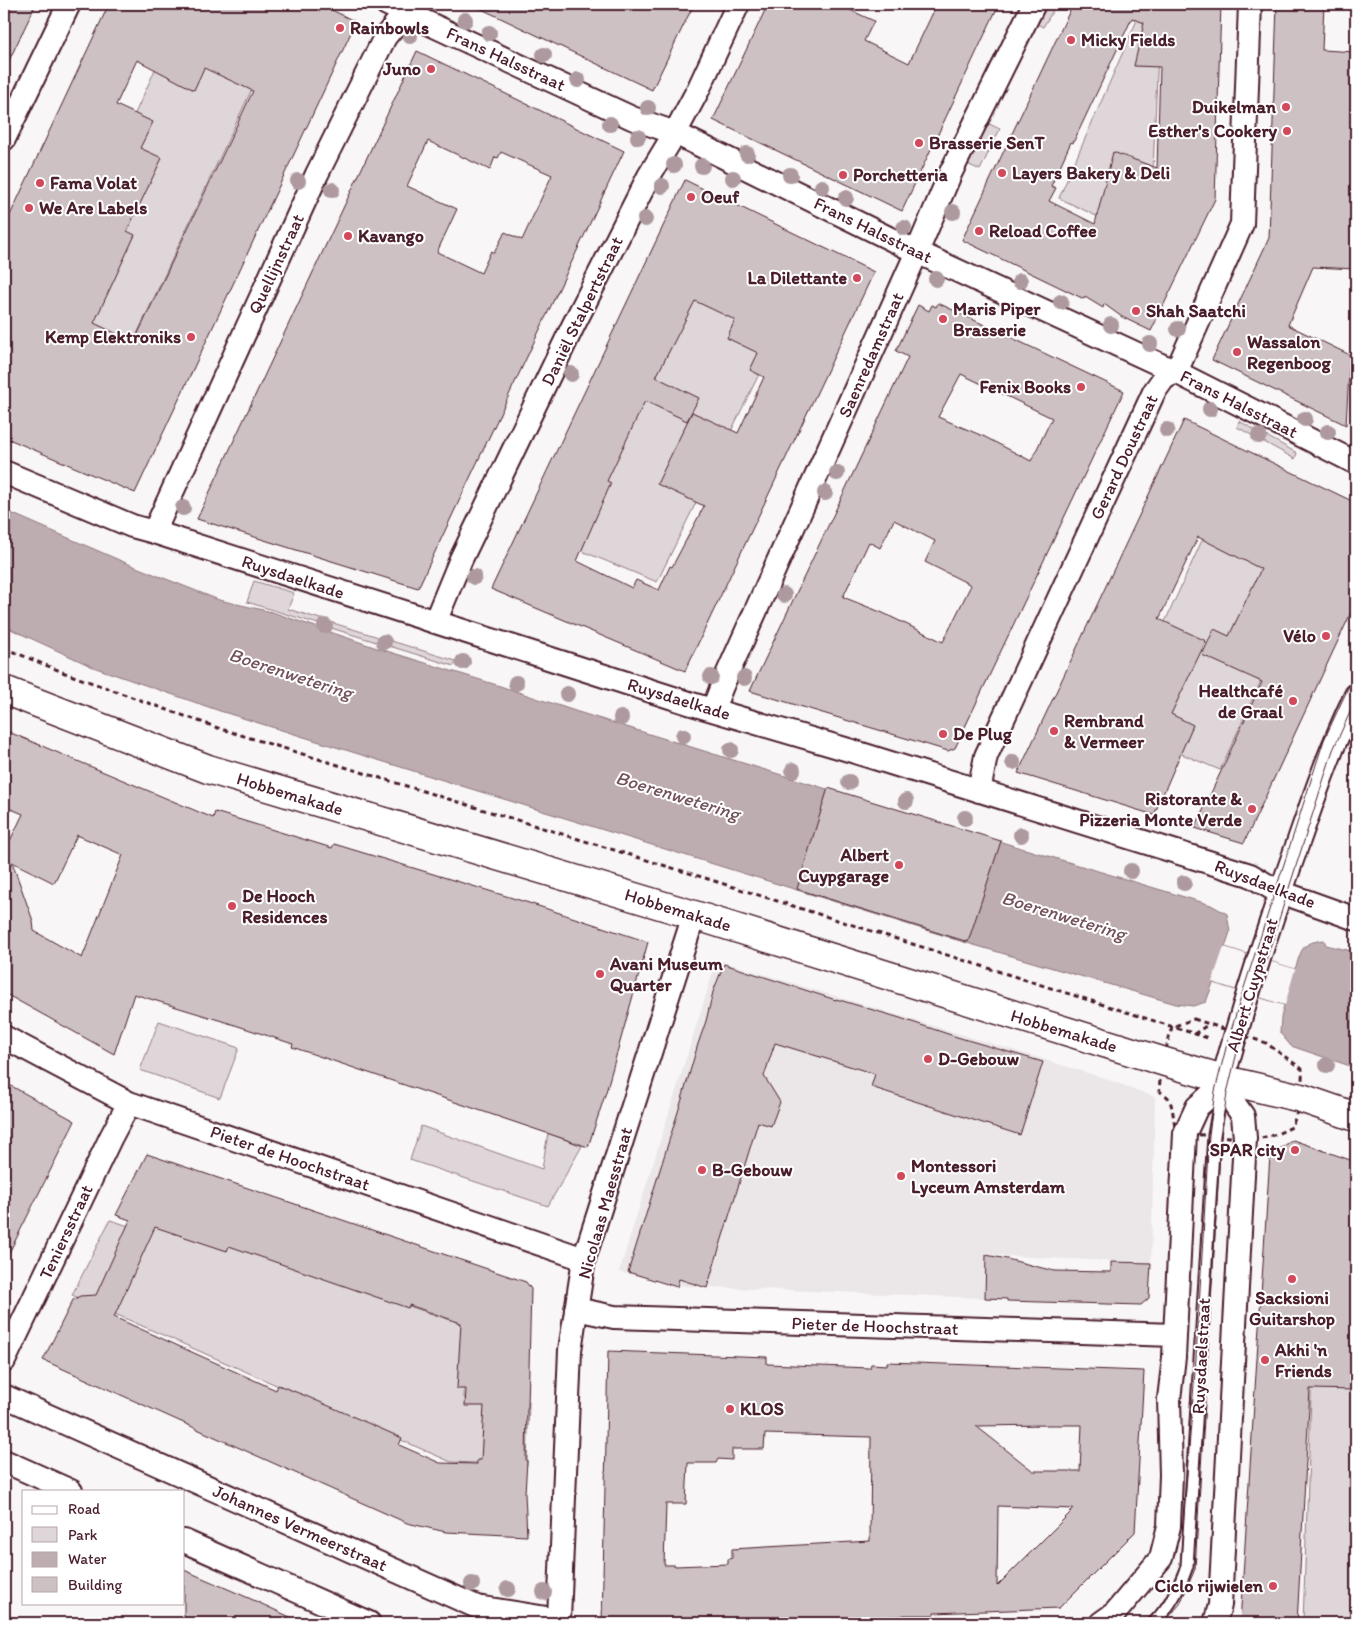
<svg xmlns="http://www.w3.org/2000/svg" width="1360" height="1627" font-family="Itim,sans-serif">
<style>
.built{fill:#ebe6e8}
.green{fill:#ded6d9;stroke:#947a82}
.water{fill:#bdadb0;stroke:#8f747b}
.pier{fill:#f8f6f7}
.building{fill:#cdc1c4;stroke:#4a1f2b;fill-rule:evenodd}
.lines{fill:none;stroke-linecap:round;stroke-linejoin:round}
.service-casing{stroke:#4a1f2b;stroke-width:15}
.minor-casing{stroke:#4a1f2b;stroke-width:26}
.secondary-casing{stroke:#4a1f2b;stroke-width:31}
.path{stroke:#4a1f2b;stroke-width:3;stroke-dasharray:5 4;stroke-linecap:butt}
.service{stroke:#fff;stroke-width:11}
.minor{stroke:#fff;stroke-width:22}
.secondary{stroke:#fff;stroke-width:28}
.tram{stroke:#4a1f2b;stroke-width:1}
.tree{fill:#ad999e}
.poi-dot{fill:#d1495b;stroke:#fff;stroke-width:2}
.labels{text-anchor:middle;stroke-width:4;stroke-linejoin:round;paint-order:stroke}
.poi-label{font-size:18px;font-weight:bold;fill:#4a1f2b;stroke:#fff;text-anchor:start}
.street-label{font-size:18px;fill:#4a1f2b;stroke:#fff}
.water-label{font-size:19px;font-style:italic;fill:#72515a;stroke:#fff}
</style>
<rect width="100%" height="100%" fill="#f8f6f7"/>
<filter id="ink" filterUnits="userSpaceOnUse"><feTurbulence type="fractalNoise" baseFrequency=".02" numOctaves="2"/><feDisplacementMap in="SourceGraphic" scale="10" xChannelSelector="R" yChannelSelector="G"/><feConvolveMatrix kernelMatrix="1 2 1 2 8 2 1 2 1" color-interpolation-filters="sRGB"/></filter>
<g filter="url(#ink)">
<path class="built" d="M717 960 1101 1077 1155 1097 1151 1263 987 1255 985 1298 685 1286 619 1272Z"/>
<path class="green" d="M185 4H191L273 44 106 400 22 361Z
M1022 4H1057L1043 27 1017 14Z
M1144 4H1160L1153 170 1121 228 1059 198Z
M985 122 1000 129 980 170 965 163Z
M707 270 792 307 657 582 572 547Z
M1239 421 1297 453 1295 459 1237 427Z
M1225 490 1326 539 1220 770 1117 727Z
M254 581 294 593 288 609 456 661 454 666 247 602Z
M159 1021 239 1048 220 1098 140 1070Z
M421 1126 542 1169 548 1133 582 1146 548 1206 410 1160Z
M110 1220 151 1233 157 1221 465 1325 464 1398 529 1401 527 1465 451 1462 72 1295Z
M1317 1227 1356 1228V1623H1303Z"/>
<path class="water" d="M4 510 126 563 219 600 272 612 377 648 500 686 578 712 885 807 1211 905 1227 914 1230 932 1225 947 1295 969C1302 950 1300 943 1324 940L1326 945 1356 952V1068L1291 1046 1280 1033 1281 1018 1284 1005 1213 983 1206 1002 1193 1006 1176 1004 950 938 955 939 220 711 93 667 4 626Z"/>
<path class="pier" d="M1224 947 1295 969 1285 1005 1212 982Z"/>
<path class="building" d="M4 4H36L4 71Z
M109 4H320L356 22 135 493 4 437V228ZM137 60 194 90 204 68 253 91 134 342 94 323 135 235 127 231 162 158 140 148 153 122 116 105Z
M471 4H694L652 90Z
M768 4H837L874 21 864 41 909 63 937 4H999L902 211 713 120Z
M1073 4H1221L1215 199 1151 331 1122 317 1104 304 1103 308 1085 297 1084 299 962 240ZM1132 18 1144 23 1134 66 1160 67 1157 168 1113 152 1095 224 1049 201 1056 188 1051 186 1071 142 1073 143Z
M1277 4H1324L1322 50 1356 52V269L1313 267 1288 325 1350 355 1346 425 1212 360 1269 238Z
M417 51 624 151 418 588 197 519ZM428 141 490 170 495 157 498 158 501 152 552 175 522 240 505 232 494 253 491 251 481 273 437 252 457 209 407 186Z
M685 180 874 272 685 671 491 589ZM695 301 735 320 727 338 758 353 750 370 764 377 738 433 692 412 657 484 704 506 672 567 670 566 659 590 636 580 632 588 577 561 611 483 607 481 645 401 687 421 699 398 656 377Z
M938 303 1124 391 955 748 948 751 750 691 908 357 896 351 918 305 929 311 932 305 936 307ZM961 374 1052 418 1031 461 985 437 938 417ZM894 520 935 541 925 562 971 585 943 642 883 613 843 597 869 542 880 548Z
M1184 420 1356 503V602L1244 843 1195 828 1262 682 1202 655 1214 629 1229 636 1261 569 1198 537 1159 619 1206 641 1171 714 1193 725 1154 815 1018 773Z
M4 730 213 818 215 812 332 848 334 844 529 903 648 942 606 1092 588 1147 292 1047 293 1044 235 1025 134 994 114 1054 4 993V849H6L23 814 4 806ZM77 835 123 855 82 958 34 931 33 921 12 862 54 883Z
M828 788 1001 841 968 942 797 889Z
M724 964 836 1000V999L897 1017 957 1037 1043 1062 1020 1135 871 1087 875 1074 775 1043 764 1076 780 1102 771 1126 758 1122 707 1288 679 1279 677 1287 628 1272 682 1099 698 1044 706 1021 713 992Z
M4 1082 75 1121 4 1263Z
M1293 1140 1356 1162V1390L1310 1389 1297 1623H1240L1270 1155Z
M147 1154 526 1282 531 1289 528 1408H527L526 1461H527L525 1493 527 1536 446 1532 407 1523 43 1360 73 1300 80 1296 96 1295 130 1220 116 1215ZM155 1227 227 1251 229 1246 408 1308 409 1305 461 1323 457 1389H466L465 1406H484L481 1460H477V1464L440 1463 399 1445 402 1438 306 1396 278 1385 276 1390 114 1317Z
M986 1255 1007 1259 1054 1271 1111 1272V1262L1151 1263 1149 1298 1141 1305 1007 1301V1299L985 1298Z
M608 1351 767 1357V1364L870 1368 871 1364 887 1365V1362L1144 1371 1135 1532 1059 1608 934 1613V1615H903V1616L870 1617V1618L781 1623H602ZM1049 1425H1082L1080 1471H1033L976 1426ZM765 1434 871 1437 870 1541 732 1549V1558L728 1559V1564L675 1566V1565H664L666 1504H686L688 1463H716L718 1459 732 1460V1449H764ZM998 1506 1074 1509 997 1586Z
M184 1570 251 1599 303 1623H184Z"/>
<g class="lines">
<g class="service-casing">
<path id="service" d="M1154 1623C1172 1603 1178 1591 1187 1566L1214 1135 1222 1088"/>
</g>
<g class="minor-casing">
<path id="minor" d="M387 4 632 118 675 133 917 252 1176 372 1356 463
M4 139 69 4
M4 472 132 526 154 532 692 704 852 751 1250 875 1275 890 1356 919
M154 532 317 174 385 37 405 13 409 4
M435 622 461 559 573 326 649 176 675 133 698 90 738 4
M713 709 722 686 917 252 951 172 1034 4
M979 791 986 756 1154 392 1164 378 1176 372 1242 224 1250 4
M4 1037 129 1103 584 1259
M576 1309 614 1317 1175 1335
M4 1361 111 1137 129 1103
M4 1396 477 1607 559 1620 560 1623
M4 1461 71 1491
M184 1541 369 1623
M559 1620 570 1350 584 1259 694 915
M1101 1623 1115 1613 1161 1558 1169 1526 1171 1475 1169 1399 1174 1357 1185 1133 1197 1107 1215 1091 1223 1079C1245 999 1271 919 1299 840 1316 791 1333 742 1356 695
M1215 1623 1220 1605 1245 1138 1243 1116 1227 1093 1223 1079"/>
</g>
<g class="secondary-casing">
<path id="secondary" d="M4 690 208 769 694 915 1165 1062 1230 1081 1301 1098 1356 1117"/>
</g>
<path class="path" d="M4 648 65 673 218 728 705 878 1208 1038
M1194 1019 1266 1043 1302 1069C1303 1090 1299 1107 1292 1127L1277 1134 1258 1139 1176 1133C1174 1124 1173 1106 1169 1099 1167 1095 1162 1094 1160 1091 1157 1085 1169 1035 1172 1027Z
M1194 1034 1209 1024"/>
<use href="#service" class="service"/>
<use href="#minor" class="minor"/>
<use href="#secondary" class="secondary"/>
<path class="tram" d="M1142 1623C1161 1611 1171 1586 1180 1566L1196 1358 1209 1135 1215 1091 1227 1044 1242 994 1324 740 1356 671
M1164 1623 1180 1604 1195 1569 1221 1136 1227 1093 1238 1048 1333 750 1356 699"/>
</g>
<g class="tree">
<circle cx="465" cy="20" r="8"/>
<circle cx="489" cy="33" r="8"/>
<circle cx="410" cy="36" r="8"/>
<circle cx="544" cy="55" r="8"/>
<circle cx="578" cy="80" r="8"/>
<circle cx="648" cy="108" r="8"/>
<circle cx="610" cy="124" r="8"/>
<circle cx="638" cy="137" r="8"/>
<circle cx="747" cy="154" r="8"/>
<circle cx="674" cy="165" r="8"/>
<circle cx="702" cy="166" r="8"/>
<circle cx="790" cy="175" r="8"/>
<circle cx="733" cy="178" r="8"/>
<circle cx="298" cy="181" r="8"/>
<circle cx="662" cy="186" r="8"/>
<circle cx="822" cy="187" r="8"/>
<circle cx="332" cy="190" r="8"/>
<circle cx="846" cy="198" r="8"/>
<circle cx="953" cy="212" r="8"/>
<circle cx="645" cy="219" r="8"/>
<circle cx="904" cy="228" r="8"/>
<circle cx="936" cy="279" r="8"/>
<circle cx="1020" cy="281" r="8"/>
<circle cx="1061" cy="302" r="8"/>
<circle cx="1111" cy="325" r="8"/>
<circle cx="1178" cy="329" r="8"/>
<circle cx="1150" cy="344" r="8"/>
<circle cx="571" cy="374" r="8"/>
<circle cx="1210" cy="409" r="8"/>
<circle cx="1305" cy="419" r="8"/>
<circle cx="1167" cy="430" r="8"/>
<circle cx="1328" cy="432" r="8"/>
<circle cx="1259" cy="436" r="8"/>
<circle cx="837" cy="473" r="8"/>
<circle cx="825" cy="493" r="8"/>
<circle cx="183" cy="508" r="8"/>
<circle cx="474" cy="577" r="8"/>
<circle cx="784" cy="595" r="8"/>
<circle cx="325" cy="626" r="8"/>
<circle cx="384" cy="642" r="8"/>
<circle cx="463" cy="662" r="8"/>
<circle cx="711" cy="677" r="8"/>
<circle cx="744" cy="678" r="8"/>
<circle cx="516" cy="683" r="8"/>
<circle cx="567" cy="694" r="8"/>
<circle cx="621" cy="718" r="8"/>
<circle cx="683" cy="736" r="8"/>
<circle cx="731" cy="750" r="8"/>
<circle cx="1013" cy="762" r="8"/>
<circle cx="793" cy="770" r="8"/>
<circle cx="849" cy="782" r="8"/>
<circle cx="906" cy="801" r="8"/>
<circle cx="965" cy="818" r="8"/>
<circle cx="1021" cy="835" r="8"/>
<circle cx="1131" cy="871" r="8"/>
<circle cx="1184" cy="883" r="8"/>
<circle cx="1327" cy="1065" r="8"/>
<circle cx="472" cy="1584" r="8"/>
<circle cx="508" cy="1589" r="8"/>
<circle cx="544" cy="1592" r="8"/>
</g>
</g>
<g class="poi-dot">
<circle cx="340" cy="28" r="5"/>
<circle cx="1071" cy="40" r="5"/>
<circle cx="431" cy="69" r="5"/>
<circle cx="1286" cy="107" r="5"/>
<circle cx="1287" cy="131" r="5"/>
<circle cx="919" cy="143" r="5"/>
<circle cx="1002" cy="173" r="5"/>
<circle cx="843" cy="175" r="5"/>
<circle cx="40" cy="183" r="5"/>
<circle cx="691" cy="197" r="5"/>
<circle cx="29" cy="208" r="5"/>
<circle cx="979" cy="231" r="5"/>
<circle cx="348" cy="236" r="5"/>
<circle cx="857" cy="278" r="5"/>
<circle cx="1136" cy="311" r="5"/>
<circle cx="943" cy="319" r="5"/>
<circle cx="191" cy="337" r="5"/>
<circle cx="1237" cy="352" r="5"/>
<circle cx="1081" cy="387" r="5"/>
<circle cx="1326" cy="636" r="5"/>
<circle cx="1293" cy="701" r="5"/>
<circle cx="1054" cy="731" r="5"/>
<circle cx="943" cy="734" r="5"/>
<circle cx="1252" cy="809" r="5"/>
<circle cx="899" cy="865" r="5"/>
<circle cx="232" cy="906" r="5"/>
<circle cx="600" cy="974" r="5"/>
<circle cx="928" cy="1059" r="5"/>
<circle cx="1295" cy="1150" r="5"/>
<circle cx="702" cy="1170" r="5"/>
<circle cx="901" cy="1176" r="5"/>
<circle cx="1292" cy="1279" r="5"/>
<circle cx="1265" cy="1360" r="5"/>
<circle cx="730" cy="1409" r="5"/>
<circle cx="1273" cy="1586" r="5"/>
</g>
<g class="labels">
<g class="poi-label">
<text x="350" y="34">Rainbowls</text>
<text x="1081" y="46">Micky Fields</text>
<text x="421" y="75" text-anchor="end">Juno</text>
<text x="1276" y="113" text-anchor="end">Duikelman</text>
<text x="1277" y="137" text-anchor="end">Esther's Cookery</text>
<text x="929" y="149">Brasserie SenT</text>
<text x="1012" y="179">Layers Bakery &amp; Deli</text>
<text x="853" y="181">Porchetteria</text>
<text x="50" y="189">Fama Volat</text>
<text x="701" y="203">Oeuf</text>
<text x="39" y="214">We Are Labels</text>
<text x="989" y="237">Reload Coffee</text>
<text x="358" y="242">Kavango</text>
<text x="847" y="284" text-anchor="end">La Dilettante</text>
<text x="953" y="315">Maris Piper<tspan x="953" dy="21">Brasserie</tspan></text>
<text x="1146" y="317">Shah Saatchi</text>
<text x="181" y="343" text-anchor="end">Kemp Elektroniks</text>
<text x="1247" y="348">Wassalon<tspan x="1247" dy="21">Regenboog</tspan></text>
<text x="1071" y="393" text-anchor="end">Fenix Books</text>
<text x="1316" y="642" text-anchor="end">Vélo</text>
<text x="1283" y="697" text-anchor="end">Healthcafé<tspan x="1283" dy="21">de Graal</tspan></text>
<text x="1064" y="727">Rembrand<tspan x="1064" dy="21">&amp; Vermeer</tspan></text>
<text x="953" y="740">De Plug</text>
<text x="1242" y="805" text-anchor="end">Ristorante &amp;<tspan x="1242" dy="21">Pizzeria Monte Verde</tspan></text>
<text x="889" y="861" text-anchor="end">Albert<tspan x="889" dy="21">Cuypgarage</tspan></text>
<text x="242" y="902">De Hooch<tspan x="242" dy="21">Residences</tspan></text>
<text x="610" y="970">Avani Museum<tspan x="610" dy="21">Quarter</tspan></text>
<text x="938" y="1065">D-Gebouw</text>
<text x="1285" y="1156" text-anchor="end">SPAR city</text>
<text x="911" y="1172">Montessori<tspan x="911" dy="21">Lyceum Amsterdam</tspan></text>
<text x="712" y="1176">B-Gebouw</text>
<text x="1292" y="1304" text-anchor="middle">Sacksioni<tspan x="1292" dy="21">Guitarshop</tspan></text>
<text x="1275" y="1356">Akhi 'n<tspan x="1275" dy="21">Friends</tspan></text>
<text x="740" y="1415">KLOS</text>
<text x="1263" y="1592" text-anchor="end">Ciclo rijwielen</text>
</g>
<g class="street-label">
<text transform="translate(506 59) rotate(25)" y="6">Frans Halsstraat</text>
<text transform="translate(873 230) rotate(26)" y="6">Frans Halsstraat</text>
<text transform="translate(276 264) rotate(-65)" y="6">Quellijnstraat</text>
<text transform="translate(582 311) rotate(-64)" y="6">Daniël Stalpertstraat</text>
<text transform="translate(871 355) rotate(-66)" y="6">Saenredamstraat</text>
<text transform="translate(1239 404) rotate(27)" y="6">Frans Halsstraat</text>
<text transform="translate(1124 457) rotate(-65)" y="6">Gerard Doustraat</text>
<text transform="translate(293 577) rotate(18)" y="6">Ruysdaelkade</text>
<text transform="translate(679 699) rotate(17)" y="6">Ruysdaelkade</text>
<text transform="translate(290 794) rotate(17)" y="6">Hobbemakade</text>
<text transform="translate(1265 884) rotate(21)" y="6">Ruysdaelkade</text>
<text transform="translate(678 910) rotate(17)" y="6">Hobbemakade</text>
<text transform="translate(1252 985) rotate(-73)" y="6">Albert Cuypstraat</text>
<text transform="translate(1064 1031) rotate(17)" y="6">Hobbemakade</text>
<text transform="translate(290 1158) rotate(19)" y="6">Pieter de Hoochstraat</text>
<text transform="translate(605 1203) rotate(-74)" y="6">Nicolaas Maesstraat</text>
<text transform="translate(66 1232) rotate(-65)" y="6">Teniersstraat</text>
<text transform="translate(875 1326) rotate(2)" y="6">Pieter de Hoochstraat</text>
<text transform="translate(1201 1356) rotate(-87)" y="6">Ruysdaelstraat</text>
<text transform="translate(300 1528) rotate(24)" y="6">Johannes Vermeerstraat</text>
</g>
<g class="water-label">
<text transform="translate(291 673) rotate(18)" y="7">Boerenwetering</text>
<text transform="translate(678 795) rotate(17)" y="7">Boerenwetering</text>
<text transform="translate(1064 915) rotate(17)" y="7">Boerenwetering</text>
</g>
</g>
<rect width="1360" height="1627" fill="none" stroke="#fff" stroke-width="20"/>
<rect x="10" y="10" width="1340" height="1607" fill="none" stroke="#4a1f2b" stroke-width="2" filter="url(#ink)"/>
<rect x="22" y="1490" width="162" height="115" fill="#ffffff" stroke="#b7a5aa"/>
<rect x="32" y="1506" width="25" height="8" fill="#ffffff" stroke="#b7a5aa"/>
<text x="68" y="1514" font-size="15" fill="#4a1f2b">Road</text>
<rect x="32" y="1527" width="25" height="15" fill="#ded6d9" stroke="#b7a5aa"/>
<text x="68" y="1540" font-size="15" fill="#4a1f2b">Park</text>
<rect x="32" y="1552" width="25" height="15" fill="#bdadb0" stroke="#b7a5aa"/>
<text x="68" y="1564" font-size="15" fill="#4a1f2b">Water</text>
<rect x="32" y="1577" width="25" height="15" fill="#cdc1c4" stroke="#b7a5aa"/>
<text x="68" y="1590" font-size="15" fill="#4a1f2b">Building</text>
</svg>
